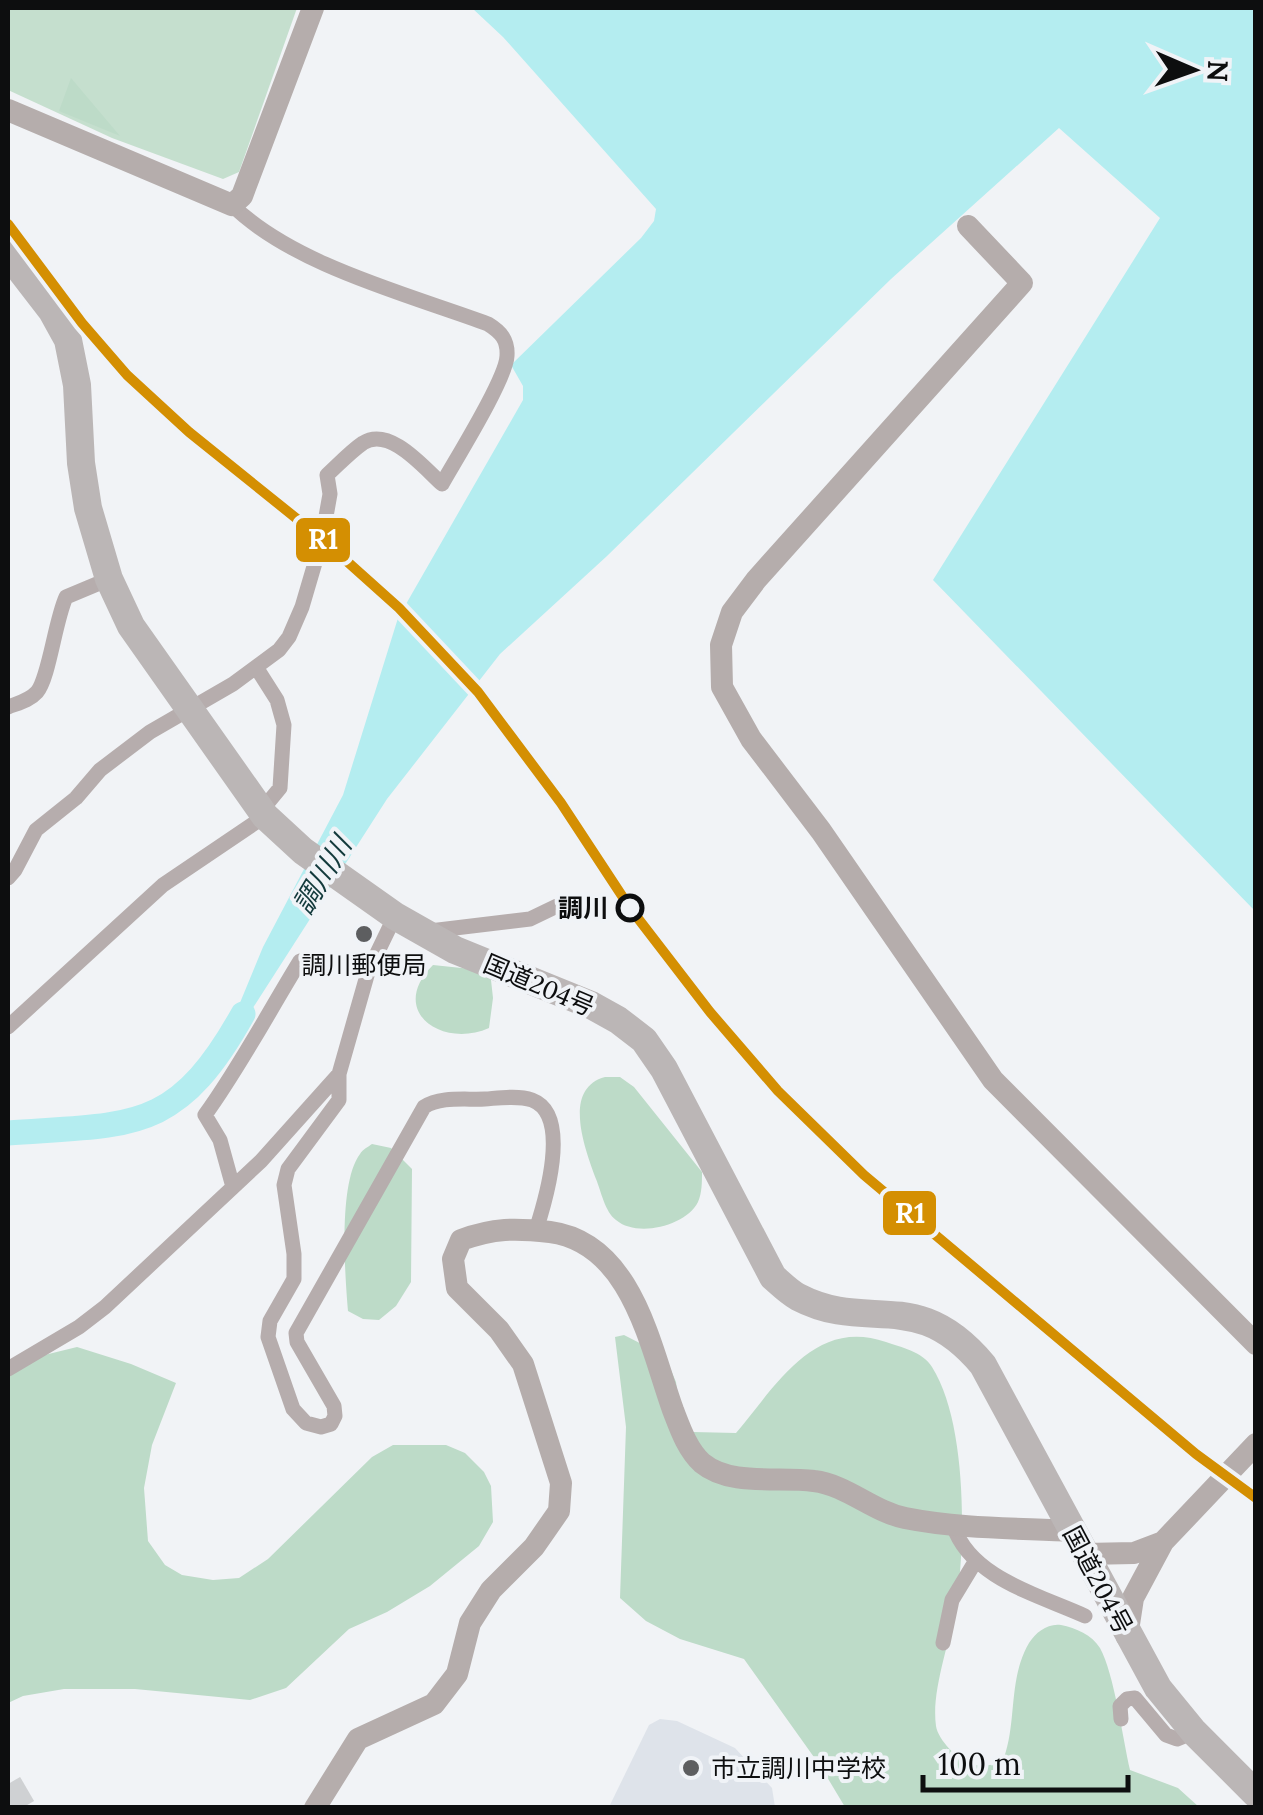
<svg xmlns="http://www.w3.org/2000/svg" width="1263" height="1815" font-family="Lora,'Noto Sans JP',serif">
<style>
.built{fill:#dee3ea}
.green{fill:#c5dfce}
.forest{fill:#bddbc8}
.water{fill:#b4edf0}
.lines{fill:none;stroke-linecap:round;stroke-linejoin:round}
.river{stroke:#b4edf0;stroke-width:25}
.highway-tunnel{stroke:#cfd1d3;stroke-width:28;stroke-dasharray:28 14;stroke-linecap:butt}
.street{stroke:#b6adad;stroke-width:15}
.secondary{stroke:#b5adac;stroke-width:22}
.highway{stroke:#bbb6b6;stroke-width:28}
.rail-1-casing{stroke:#f0f3f7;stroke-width:18}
.rail-1{stroke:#d48f02;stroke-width:10}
.stop-dot{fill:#f0f3f7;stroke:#0d0e0f;stroke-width:5}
.poi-dot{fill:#5d5e60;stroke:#f0f3f7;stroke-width:4}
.labels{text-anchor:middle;stroke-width:8;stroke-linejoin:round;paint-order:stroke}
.stop-label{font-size:25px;font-weight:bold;fill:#0d0e0f;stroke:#f0f3f7;text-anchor:end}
.poi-label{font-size:25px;fill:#0d0e0f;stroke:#f0f3f7}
.street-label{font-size:25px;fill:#0d0e0f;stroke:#f0f3f7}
.water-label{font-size:28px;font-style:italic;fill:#133a3c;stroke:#f0f3f7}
.line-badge{stroke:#f0f3f7;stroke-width:4}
.badge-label{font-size:28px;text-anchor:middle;font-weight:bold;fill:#fff}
</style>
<rect width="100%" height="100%" fill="#f1f3f6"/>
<path class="built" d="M660 1719 677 1721 735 1748 772 1788 775 1807H609L649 1725Z"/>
<path class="green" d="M8 8H297L239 172 223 179 112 138 8 90Z"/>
<path class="forest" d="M71 78 120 136 59 111Z
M433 965 490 971 493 998 489 1028C442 1049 387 1011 433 965Z
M605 1077H620L634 1087 702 1172C702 1182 702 1193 698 1202 686 1226 637 1238 616 1220 605 1212 601 1191 596 1179 586 1151 561 1089 605 1077Z
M372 1144 391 1148 412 1169 411 1282 396 1306 379 1320 363 1319 348 1311C345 1275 338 1183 360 1154 363 1149 368 1147 372 1144Z
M624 1335 665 1356 676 1382 680 1411 693 1432 736 1433C776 1386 814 1317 886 1342 901 1347 923 1352 932 1367 967 1422 966 1544 956 1606 950 1642 931 1691 936 1726 938 1740 958 1760 971 1764 981 1767 992 1765 1002 1763 1018 1725 1007 1681 1029 1643 1036 1632 1048 1623 1061 1625 1076 1628 1092 1635 1100 1648 1114 1673 1123 1740 1130 1770L1178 1788 1199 1807H845L821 1767 744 1659 680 1639 646 1621 620 1598 626 1427 615 1337Z
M77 1347 131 1364 176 1383 152 1445 144 1488 148 1541 165 1565 182 1575 213 1580 239 1578 268 1559 372 1457 393 1445H446L465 1453 484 1472 491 1486 493 1522 479 1546 430 1586 387 1612 349 1629 286 1688 250 1700 135 1689H64L23 1696 8 1703V1364Z"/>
<path class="water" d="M472 8H1255V911L933 580 1160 218 1059 128 891 279 607 556 500 654 387 799 231 1042 225 1039 263 947 343 795 398 618 523 400V386L511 365 641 238 654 221 656 209 503 37Z"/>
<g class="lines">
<path class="river" d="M8 1133C133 1124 176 1134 243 1014"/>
<path class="highway-tunnel" d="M8 1784 22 1808"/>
<path class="street" d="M256 667 277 700 284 725 280 788 261 811
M8 707C18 703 29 701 37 692 49 678 55 621 66 597L109 579
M8 878 15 870 36 830 76 798 100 770 150 732 233 684 279 650 289 637 302 607 322 539 330 494 327 475C338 465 350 452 363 443 390 426 424 468 442 484 456 459 506 379 507 356 508 340 501 332 488 324 407 294 293 265 232 205
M395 916 368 972 339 1074V1100L288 1169 284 1185 294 1254V1279L270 1321 268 1337 293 1409 306 1423 321 1427 331 1424 335 1416 334 1406 297 1342 296 1333 424 1107C440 1096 466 1100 485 1099 499 1098 518 1095 532 1100 572 1115 545 1202 536 1230
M430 931 530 919 557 906
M8 1027 163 885 265 816
M233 1187 220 1140 205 1115C241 1065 268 1013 300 961
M8 1369 79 1327 105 1307 261 1161 339 1074
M953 1525C970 1578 1039 1595 1085 1616
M943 1643 952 1600 975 1562
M1121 1719 1120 1706 1127 1699 1135 1698 1166 1735 1177 1739 1194 1732"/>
<path class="secondary" d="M8 110 232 205 242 196 313 8
M968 226 1022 283 756 580 732 612 721 645 722 687 751 739 821 831 993 1080 1256 1344
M1085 1554 1134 1553 1163 1542 1256 1444
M1127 1637 1133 1598 1163 1542
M315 1808 358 1739 434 1704 457 1674 470 1623 491 1590 534 1547 559 1511 561 1483 523 1364 499 1330 457 1288 453 1259 461 1240C494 1228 515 1228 550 1232 632 1243 650 1346 673 1410 680 1428 687 1449 702 1463 731 1487 780 1476 814 1481 847 1485 872 1511 905 1518 960 1529 1017 1528 1073 1531"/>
<path class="highway" d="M8 254 52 311 68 340 77 385 81 463 88 508 109 579 131 626 265 816 303 851 395 916 455 950 591 1005 618 1020 644 1040 664 1069 773 1277C781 1284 789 1292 798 1297 869 1334 916 1285 983 1365L1158 1688 1194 1732 1256 1794"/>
<g class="rail-1-casing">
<path id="rail-1" d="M8 224 82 323 127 375 189 432 322 539 399 608 478 692 561 803 630 908 710 1012 778 1091 864 1175 1196 1454 1256 1498"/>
</g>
<use href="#rail-1" class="rail-1"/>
</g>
<circle class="stop-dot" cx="630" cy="908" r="12"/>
<g class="poi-dot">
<circle cx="364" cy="934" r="10"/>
<circle cx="691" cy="1768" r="10"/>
</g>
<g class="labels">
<g class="stop-label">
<text x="608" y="917">調川</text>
</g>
<g class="poi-label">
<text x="364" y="974">調川郵便局</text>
<text x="711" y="1777" text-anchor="start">市立調川中学校</text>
</g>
<g class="street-label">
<text transform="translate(539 985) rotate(23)" y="9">国道204号</text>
<text transform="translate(1098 1580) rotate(62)" y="9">国道204号</text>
</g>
<g class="water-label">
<text transform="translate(322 875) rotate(-59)" y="10">調川川</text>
</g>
</g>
<g class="line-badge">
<rect x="294" y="516" width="58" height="48" rx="10" fill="#d48f02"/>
<rect x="881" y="1189" width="57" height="48" rx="10" fill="#d48f02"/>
</g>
<g class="badge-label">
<text x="323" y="549">R1</text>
<text x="910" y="1223">R1</text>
</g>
<rect width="1263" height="1815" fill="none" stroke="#0d0e0f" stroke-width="20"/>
<g transform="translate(1193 70) rotate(92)" stroke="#f0f3f7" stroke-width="8" paint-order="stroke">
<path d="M0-8L18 38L0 25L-18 38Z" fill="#0d0e0f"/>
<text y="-15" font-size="28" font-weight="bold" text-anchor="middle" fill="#0d0e0f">N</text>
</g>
<path d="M923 1775v15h205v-15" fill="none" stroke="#0d0e0f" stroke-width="5"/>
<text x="938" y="1775" font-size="30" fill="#0d0e0f" stroke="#f0f3f7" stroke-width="8" paint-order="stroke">100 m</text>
</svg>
